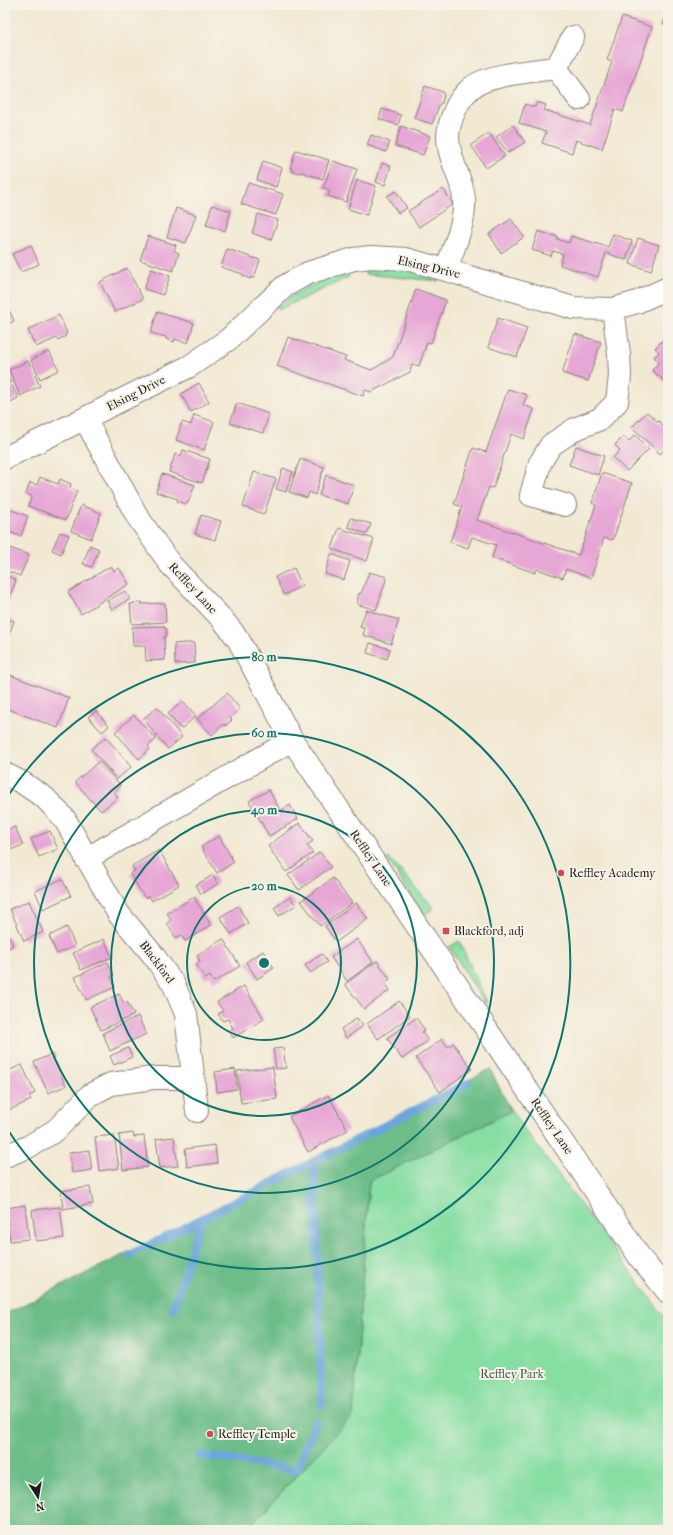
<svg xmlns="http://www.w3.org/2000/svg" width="673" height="1535" font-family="'IM FELL French Canon',serif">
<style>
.green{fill:#86dea2;stroke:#517d5f}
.forest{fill:#6cbd88;stroke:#446c52}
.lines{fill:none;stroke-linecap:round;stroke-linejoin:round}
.stream{stroke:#6aa6db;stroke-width:8}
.building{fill:#e7a7d6}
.minor-casing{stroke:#878278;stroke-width:24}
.minor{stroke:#fff;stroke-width:22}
.ring{fill:none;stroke:#0f766e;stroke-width:2}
.poi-dot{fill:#d1495b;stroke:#f7f3e8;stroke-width:1.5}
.labels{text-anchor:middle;stroke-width:4;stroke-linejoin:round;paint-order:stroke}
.street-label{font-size:12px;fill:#1c1c1c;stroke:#f7f3e8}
.poi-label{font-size:12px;fill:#1c1c1c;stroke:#f7f3e8;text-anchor:start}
.park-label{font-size:12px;fill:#3c5644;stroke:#f7f3e8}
.centre{fill:#0f766e;stroke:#f7f3e8;stroke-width:2}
.ring-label{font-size:12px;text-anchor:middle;font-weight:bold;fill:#0f766e;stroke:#f7f3e8;stroke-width:4;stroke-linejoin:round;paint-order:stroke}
</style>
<rect width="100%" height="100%" fill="#f7f3e8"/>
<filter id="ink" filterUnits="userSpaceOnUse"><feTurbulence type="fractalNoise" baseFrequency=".025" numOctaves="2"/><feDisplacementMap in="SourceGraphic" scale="8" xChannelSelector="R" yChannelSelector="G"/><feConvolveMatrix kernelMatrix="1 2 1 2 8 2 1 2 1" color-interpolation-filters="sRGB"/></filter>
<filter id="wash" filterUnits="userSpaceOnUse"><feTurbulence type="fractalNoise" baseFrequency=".012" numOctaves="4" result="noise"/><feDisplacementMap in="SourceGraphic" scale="16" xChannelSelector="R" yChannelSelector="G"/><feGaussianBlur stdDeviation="0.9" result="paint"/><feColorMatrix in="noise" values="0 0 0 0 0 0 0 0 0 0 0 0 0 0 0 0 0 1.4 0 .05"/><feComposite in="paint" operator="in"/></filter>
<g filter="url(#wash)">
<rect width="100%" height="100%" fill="#f2e9d3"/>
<path class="green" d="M393 266 439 278 438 281 365 274 367 267Z
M345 271 349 277 278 310 276 307C298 291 320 280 345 271Z
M389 858 434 908 424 915 387 859Z
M459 941 487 1002 485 1003 449 947Z
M511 1111 668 1322V1530H246L353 1415 369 1181Z"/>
<path class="forest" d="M490 1069 511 1111 369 1181 353 1415 246 1530H5V1314L381 1126Z"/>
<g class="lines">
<path class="stream" d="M314 1161 322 1405
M129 1255 201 1219
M173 1309 201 1219 468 1083
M200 1455 296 1470 316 1422"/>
</g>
<g id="blocks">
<path class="building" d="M668 10V25L663 24Z
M622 17 652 27 623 112 615 109 602 149 576 140 572 153 542 143 546 132 519 123 525 104 535 107 537 102 546 105 544 110 590 125 612 62 607 60Z
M425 86 443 92V94L444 95 442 103H440L432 124 414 118Z
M382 109 401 115 398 125 379 119Z
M513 125 525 142 508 153 496 137Z
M401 126 430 136 423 155 395 146Z
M489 133 505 156 486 168 471 145Z
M371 135 390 142 386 152 367 145Z
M296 150 329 160 323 179 301 172 300 173 292 171V169L290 168Z
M263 161 282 168 276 187 257 180Z
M333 161 357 169 346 202 328 196 330 190 323 188Z
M382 163 391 166 385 185 376 182Z
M357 180 376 186 367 215 348 209Z
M248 183 283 194 276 215 241 204Z
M443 189 453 204 419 227 408 211Z
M396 191 407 208 398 213 387 196Z
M212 205 231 211 225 231 206 225Z
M176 208 196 215 186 243 167 237Z
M258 214 278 220 271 240 252 233Z
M511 219 524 237 501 253 489 234Z
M538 231 558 237 557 239 569 243 571 236 608 247 613 234 632 241 626 260 606 253 598 277 560 265 563 254 553 251 551 256 532 250Z
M148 236 176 245 174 251 179 253 173 271 140 260Z
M638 238 659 245 651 271 630 264Z
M31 245 39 264 21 272 12 254Z
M227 249 260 260 254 278 251 277V279L243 276V274L221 267Z
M127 268 143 299 115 312 100 282Z
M151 269 170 276 163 295 144 289Z
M416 289 446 300 431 343 427 342 419 366 412 364 410 372 371 392 365 390 363 396 277 366 288 337 346 357 344 360 358 365 371 370 377 367 393 357Z
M5 301 14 321 5 326Z
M157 312 194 323 188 343 175 339 174 342 166 339V337L151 333Z
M59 315 67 333 65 334 66 336 58 340 57 338 36 347 28 330Z
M498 318 527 328 517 357 488 347Z
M575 334 601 342 588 381 562 373Z
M668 335V382L666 383 652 370 659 362 654 357 659 352 655 348Z
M49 351 59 370 40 379 31 360Z
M28 361 40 386 20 396 9 370Z
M5 371 18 398 5 405Z
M199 383 209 402 191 412 181 394Z
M508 389 527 395 523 405 534 409 524 439 511 434 493 488 489 487 477 520 579 555 596 505 592 503 602 473 632 483 613 540 604 538 591 578 566 569 563 578 537 569 535 573 507 563 492 558 496 545 472 537 468 548 450 542 462 507 454 504 473 448 486 452Z
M237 403 269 414 263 433 230 423Z
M647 412 658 422 659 421 667 429 666 431 668 433V446L660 454 632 427Z
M194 415 214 422 204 450 176 440 182 422 191 425Z
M635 435 649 449 627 471 613 458 620 450 615 445 624 436 629 441Z
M576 446 604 456 598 475 569 465Z
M183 450 210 459 202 483 169 472 175 454 181 456Z
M300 459 324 467 315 495 309 492 307 498 289 492Z
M283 468 293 472 286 492 276 489Z
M254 472 276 479 264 514 243 507Z
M162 474 195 485 188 503H186V504L177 501 178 499 156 492Z
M326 475 354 485 348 504 319 495Z
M40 477 58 484 60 479 71 484 70 488 77 491 66 520 28 506 32 496 26 494 30 483 37 485Z
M81 505 101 513 91 539 71 531Z
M9 509 28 516 21 536 5 531V519Z
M201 515 221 521 215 540 195 534Z
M351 518 371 524 367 534 348 527Z
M339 528 374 539 367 561 332 549Z
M60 532 69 535 61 554 52 550Z
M90 545 99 549 92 567 83 564Z
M5 546 29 555 20 576 5 570Z
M331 554 350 561 344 580 325 574Z
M111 566 114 571 119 568 129 584 81 614 68 592Z
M294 568 302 586 284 595 275 577Z
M369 572 387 577 376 610 357 604 358 602 357 601 359 593 361 594Z
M5 575 16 580 5 610Z
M125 591 130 599 112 610 107 601Z
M142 602V604L165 603 166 622 132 624 130 604H133V603Z
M366 610 399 620 391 644 363 635 365 629 360 627Z
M5 618 14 621 7 640 5 639Z
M164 626V628H166V636L164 637 165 660 146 661 145 646H133L132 627Z
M184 643H194L195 663 175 664 174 644Z
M370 643 390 649 387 659 367 653Z
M5 673 69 698 58 728 5 708Z
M227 693 240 709 230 718 232 720 225 726 224 724 212 735 197 719Z
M183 701 196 716 181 729 168 714Z
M157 707 182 737 168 749 143 719Z
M96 711 109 726 102 732 88 717Z
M134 715 156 739 148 746 150 749 139 759 115 732Z
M106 737 131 767 117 779 91 749Z
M99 761 121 786 114 792 118 797 101 811 75 782Z
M269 790 280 811 290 805 298 819 269 836 249 801Z
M299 823 313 841 307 845 313 853 286 872 268 846Z
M15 827 23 845 5 852V831Z
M50 831 58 849 39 857 31 839Z
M219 836 234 862 217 873 201 847Z
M159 850 179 885 152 901 149 896 145 898 130 874 135 871 132 866Z
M320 852 331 867 299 890 288 875Z
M213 875 218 884 201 894 196 885Z
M333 878 352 903 320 926 301 901Z
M62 879 71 896 43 909 35 891Z
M194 897 211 925 185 941 181 935 176 938 171 930 167 923 171 920 167 913Z
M290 897 296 905 279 916 274 908Z
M29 901 43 932 24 941 10 909Z
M356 903 368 919 336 942 325 926Z
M238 906 248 923 231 934 220 917Z
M67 927 75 946 57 954 49 936Z
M9 936 13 946 5 950V938Z
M104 939 112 957 81 970 73 953Z
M223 939 240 966 214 982 210 976 205 979 201 971 196 964 200 961 197 955Z
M357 939 373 962 347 981 331 957Z
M263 951 274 968 257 979 246 962Z
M322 954 327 962 311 973 305 965Z
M377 961 390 979 385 983 390 990 364 1009 345 984Z
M108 962 114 975 111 977 115 987 86 1000 75 977Z
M244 986 264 1019 233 1038 229 1031 233 1028 228 1019 223 1021 218 1014 223 1011 217 1002Z
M119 994 124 1003 127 1002 134 1015 101 1030 90 1007Z
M399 1001 410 1016 378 1039 367 1024Z
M138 1016 146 1034 110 1051 103 1033Z
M357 1018 363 1026 346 1038 341 1029Z
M416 1018 425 1030 422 1032 428 1041 402 1059 387 1038Z
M442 1039 448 1047 453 1043 472 1069 440 1092 416 1058Z
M128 1048 132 1057 114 1065 110 1056Z
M283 1048 286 1068 276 1069 273 1049Z
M52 1054 66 1086 48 1093 34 1062Z
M22 1065 35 1093 29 1096 31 1100 5 1112V1072Z
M273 1067 277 1099 241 1103 237 1071Z
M235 1069 237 1089 217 1092 215 1072Z
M328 1095 348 1130 308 1152 289 1117Z
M133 1133 134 1137 144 1136 148 1167 123 1170 119 1135Z
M114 1135 119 1168 99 1171 95 1137Z
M174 1137 178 1166 160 1168 156 1139Z
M215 1145 217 1163 187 1167 185 1149Z
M89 1150 92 1170 72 1173 69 1153Z
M90 1187 93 1204 63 1209 61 1191Z
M25 1205 29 1239 10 1241 6 1208Z
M60 1207 64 1238 36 1241 32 1210Z"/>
</g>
</g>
<g filter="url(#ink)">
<use href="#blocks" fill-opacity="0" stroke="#878278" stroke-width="1"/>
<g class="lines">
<g class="minor-casing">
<path id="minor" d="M556 68 579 99
M446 270C453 249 466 221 464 199 462 177 448 159 448 137 448 127 451 119 455 110 458 103 464 94 471 88 488 74 534 71 556 68L573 37
M85 419 137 516 170 564 223 620 238 639 292 740 641 1259 668 1292
M5 458 190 366 229 339 285 286 308 273 354 259 371 257 406 259 446 270 573 308 613 309 637 302 668 288
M565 505 531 495 540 463 551 445 575 429 600 419 617 402 620 376 619 354 613 309
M5 774 23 783 45 798 64 818 118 913 154 956 174 985 186 1014 197 1111
M86 859 292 740
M5 1156 28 1147 56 1130 90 1095 111 1084 153 1078H192"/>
</g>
<use href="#minor" class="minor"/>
</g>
</g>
<g class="ring">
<circle cx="264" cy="963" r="77"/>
<circle cx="264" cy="963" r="153"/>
<circle cx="264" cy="963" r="230"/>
<path d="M6 799A306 306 0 1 1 6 1127"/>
</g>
<g class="poi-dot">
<circle cx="561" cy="873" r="4"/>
<rect x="442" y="927" width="8" height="8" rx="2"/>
<circle cx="210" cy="1434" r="4"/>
</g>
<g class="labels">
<g class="street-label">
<text transform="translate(429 267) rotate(13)" y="4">Elsing Drive</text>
<text transform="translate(136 393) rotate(-27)" y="4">Elsing Drive</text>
<text transform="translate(193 588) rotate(47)" y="4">Reffley Lane</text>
<text transform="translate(371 858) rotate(56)" y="4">Reffley Lane</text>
<text transform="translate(157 962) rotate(53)" y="4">Blackford</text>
<text transform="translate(552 1126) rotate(56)" y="4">Reffley Lane</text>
</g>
<g class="poi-label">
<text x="569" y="877">Reffley Academy</text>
<text x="454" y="935">Blackford, adj</text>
<text x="218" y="1438">Reffley Temple</text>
</g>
<g class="park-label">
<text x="512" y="1378">Reffley Park</text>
</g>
</g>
<circle cx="264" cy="963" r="6" class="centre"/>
<g class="ring-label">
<text x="264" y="661">80 m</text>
<text x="264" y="737">60 m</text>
<text x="264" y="814">40 m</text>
<text x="264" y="890">20 m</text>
</g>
<rect width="673" height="1535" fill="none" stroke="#f7f3e8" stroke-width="20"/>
<g transform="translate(38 1497) rotate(168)" stroke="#f7f3e8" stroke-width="3" paint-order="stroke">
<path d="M0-3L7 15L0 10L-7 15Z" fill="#1c1c1c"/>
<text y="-6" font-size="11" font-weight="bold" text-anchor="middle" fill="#1c1c1c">N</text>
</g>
</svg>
